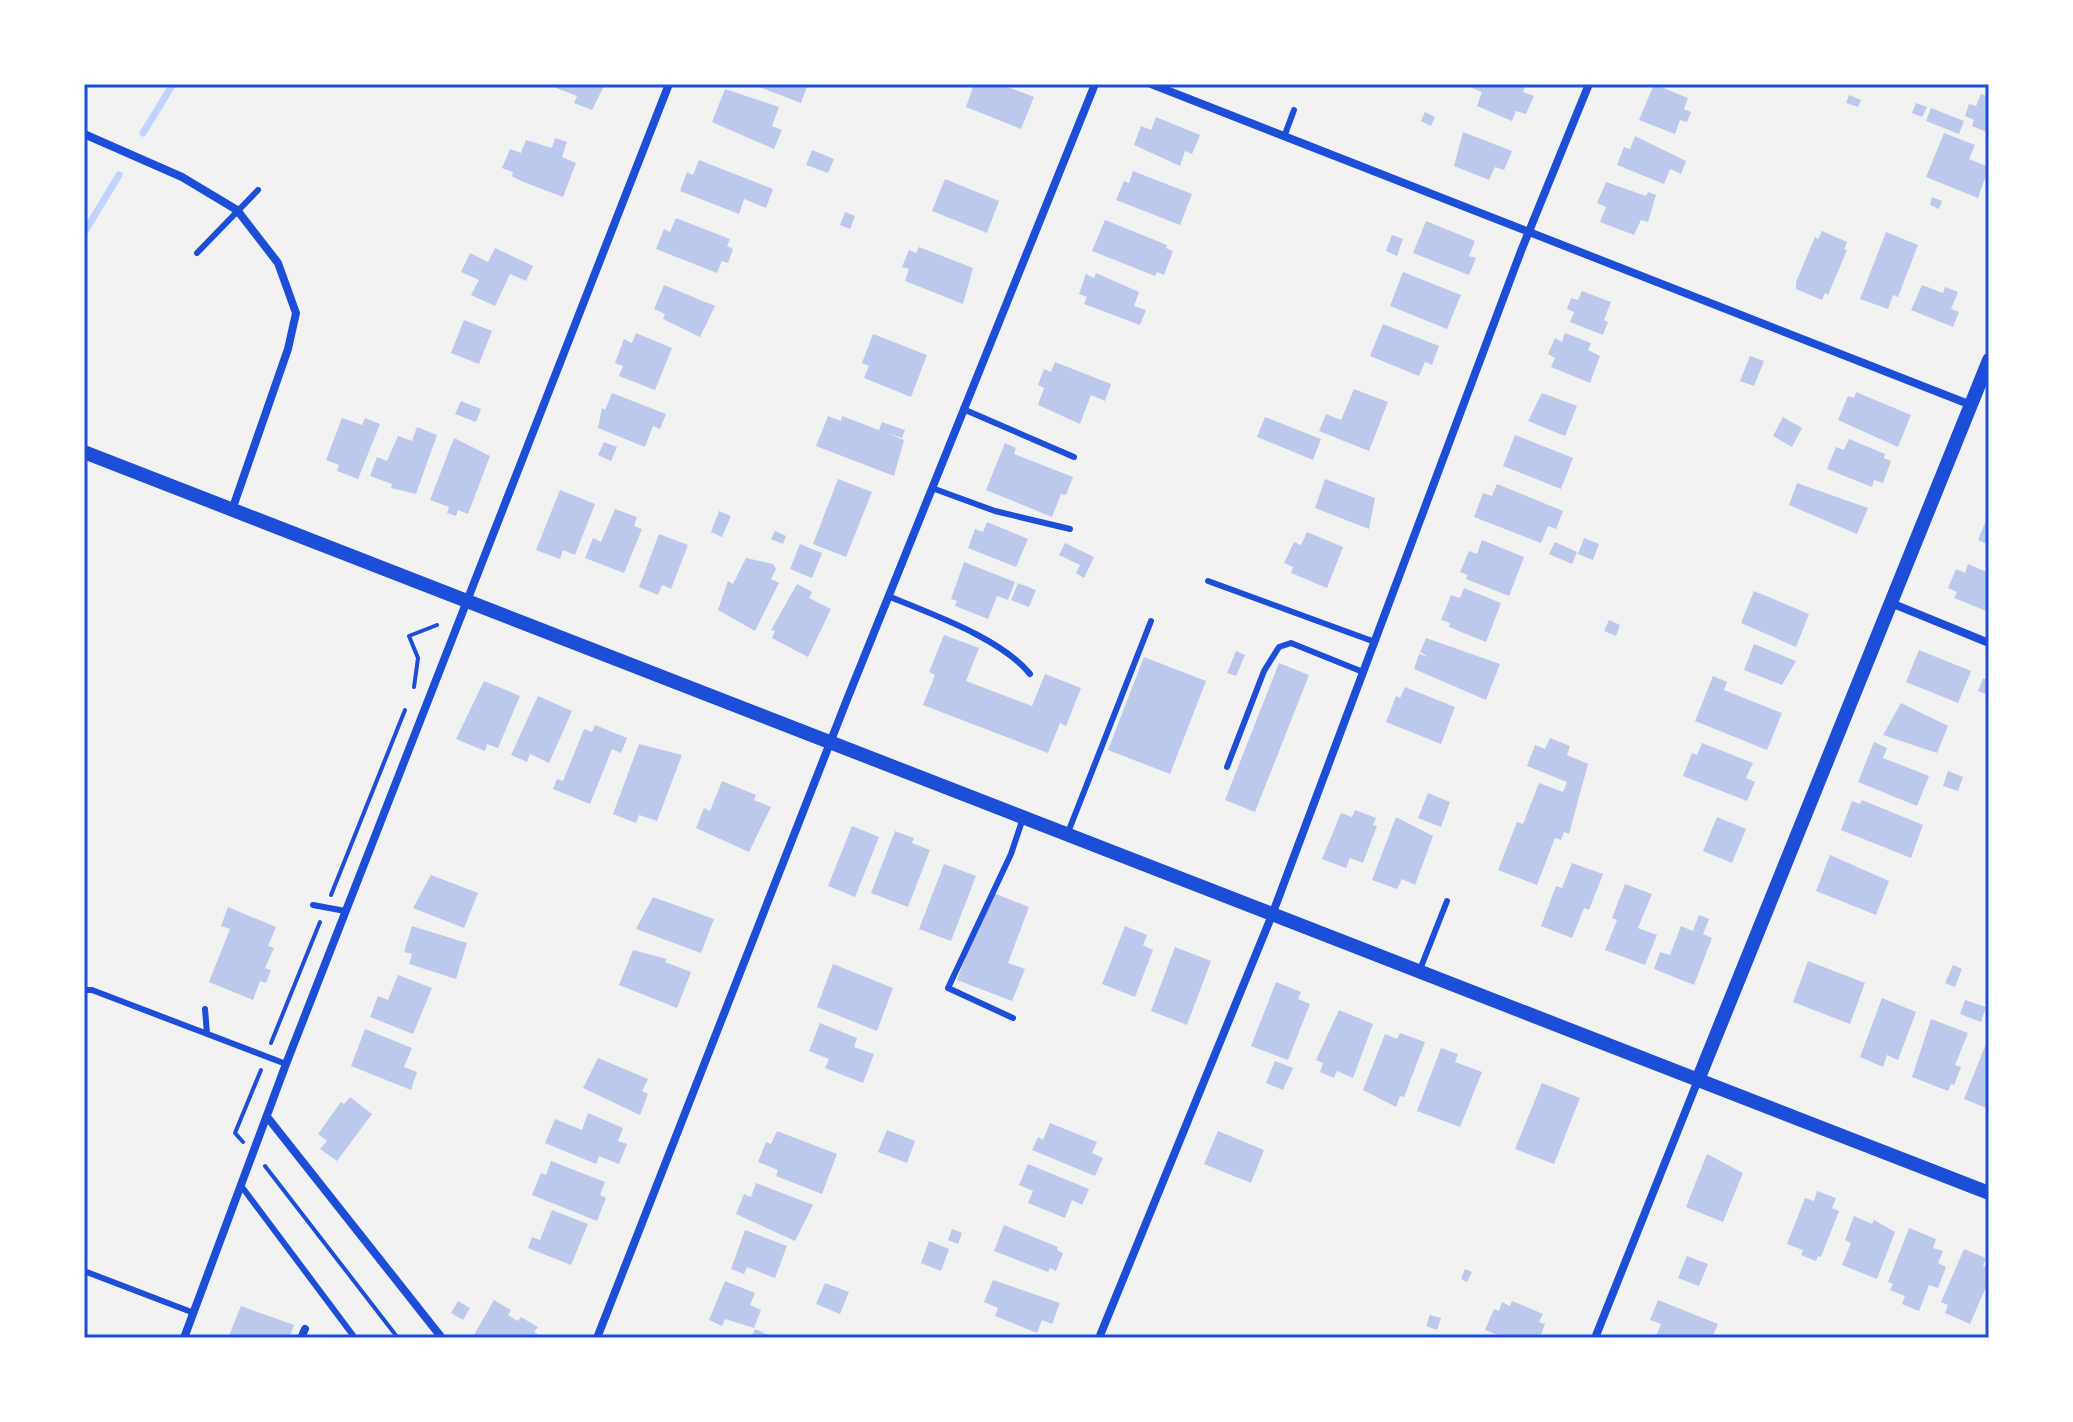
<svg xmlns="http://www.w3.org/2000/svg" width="2073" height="1422" font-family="Cabin,sans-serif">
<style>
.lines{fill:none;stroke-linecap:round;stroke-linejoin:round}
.stream{stroke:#bfd3fe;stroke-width:7}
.building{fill:#bdc9ec}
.path{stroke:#1d4ed8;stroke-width:4}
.service{stroke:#1d4ed8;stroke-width:6}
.minor{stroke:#1d4ed8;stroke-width:8}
.tertiary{stroke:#1d4ed8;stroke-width:14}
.neatline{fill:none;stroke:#1d4ed8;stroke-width:3}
</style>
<rect width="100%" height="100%" fill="#f2f2f2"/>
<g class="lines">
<path class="stream" d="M143 133 173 84
M84 233 119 175"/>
</g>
<path class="building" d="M558 84H605L592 110 574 103 577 96 556 88Z
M752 84H808L801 103Z
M974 84H1000L1034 97 1021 129 966 107Z
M1474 84H1517L1525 87 1523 92 1534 96 1526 114 1516 111 1512 121 1477 106 1482 92 1472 88Z
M1654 84 1688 98 1684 109 1691 112 1687 122 1680 120 1675 134 1639 120Z
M725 89 779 107 772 126 782 130 774 149 712 122Z
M1981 94 1989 97V133L1972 126 1974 120 1965 116 1969 104 1976 106Z
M1849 95 1861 100 1858 107 1846 103Z
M1916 103 1927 107 1922 117 1912 113Z
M1931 108 1964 121 1959 134 1926 121Z
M1425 112 1435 117 1431 126 1421 121Z
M1156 117 1200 135 1192 154 1185 151 1180 166 1134 145 1141 126 1151 130Z
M1463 132 1512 151 1504 170 1495 167 1489 180 1454 166Z
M1944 133 1975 145 1969 159 1989 167 1978 198 1926 177Z
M1635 136 1686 161 1681 174 1670 169 1664 184 1617 165 1624 147 1630 149Z
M555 138 567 142 562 157 576 163 563 197 521 181 512 176 513 172 502 168 510 149 521 153 526 140 552 148Z
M812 150 834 159 828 173 806 165Z
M699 160 773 189 766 208 744 199 739 214 680 191 687 172 693 175Z
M1133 171 1192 194 1180 225 1116 200 1124 181 1129 183Z
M945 179 999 201 987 233 932 211Z
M1606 182 1646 196 1648 192 1656 195 1648 222 1641 220 1634 235 1600 222 1606 207 1597 203Z
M1932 197 1942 201 1939 209 1930 205Z
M845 212 855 216 850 229 840 225Z
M676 218 730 239 727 246 733 249 728 263 722 261 717 273 656 249 664 229 670 232Z
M1105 220 1167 245 1166 248 1173 251 1164 275 1157 272 1155 276 1092 251Z
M1426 221 1475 241 1469 256 1476 258 1469 275 1413 253Z
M1822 231 1847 242 1844 249 1847 250 1828 295 1825 293 1822 300 1796 289V282L1815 237 1818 239Z
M1886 232 1918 245 1898 297 1893 295 1888 309 1860 299Z
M1392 235 1403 239 1397 256 1386 251Z
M919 247 973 268 963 304 905 281 909 269 902 267 909 250 916 253Z
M495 248 533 266 526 281 510 274 495 306 471 295 479 280 461 272 470 253 488 262Z
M1403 272 1461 295 1447 329 1390 306Z
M1096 273 1139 292 1134 306 1146 310 1140 325 1084 304 1087 297 1079 294 1086 274 1094 278Z
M664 285 715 306 700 337 663 319 665 314 654 309Z
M1922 285 1943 293 1945 287 1958 292 1951 309 1959 312 1953 327 1911 310Z
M1582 291 1611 302 1604 320 1608 322 1603 335 1570 322 1574 312 1567 309 1571 298 1578 300Z
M464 320 492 331 479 364 451 353Z
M1383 324 1439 346 1432 365 1425 362 1419 376 1370 356Z
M636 333 672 348 655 390 619 376 623 366 615 363 624 339 632 343Z
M1565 333 1591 343 1588 350 1600 356 1590 383 1551 367 1555 358 1548 354 1555 338 1562 342Z
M873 334 927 355 911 397 864 378 869 366 862 363Z
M1750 356 1764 361 1754 386 1740 381Z
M1055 362 1111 384 1105 401 1091 395 1080 424 1038 405 1044 388 1038 385 1044 369 1051 372Z
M1354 389 1388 402 1369 451 1319 431 1326 414 1341 420Z
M1856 392 1911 415 1898 447 1838 420 1848 396 1854 398Z
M612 393 666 414 660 429 653 426 645 447 598 428 602 408 605 410Z
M1542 393 1577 406 1565 436 1528 421Z
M461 401 481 409 476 422 455 414Z
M828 416 841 421 842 416 879 430 882 422 905 430 902 438 884 432 904 440 894 476 816 446Z
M1265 417 1321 439 1313 460 1257 437Z
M1783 417 1802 428 1792 447 1773 436Z
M342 418 362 425 365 418 380 424 358 479 337 471 339 465 326 460Z
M417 427 437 435 416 494 391 488 392 484 370 476 377 457 387 461 398 436 412 441Z
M1515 435 1573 458 1561 489 1503 466Z
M454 438 490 456 468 514 458 510 456 516 447 513 449 507 430 500Z
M1849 439 1885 454 1884 458 1891 461 1883 483 1874 480 1872 487 1827 469 1836 447 1844 450Z
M604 442 617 447 611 461 598 455Z
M1005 443 1016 448 1014 454 1073 477 1066 495 1061 494 1052 517 986 490Z
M838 479 872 492 846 557 813 544Z
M1325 479 1375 498 1369 529 1315 508Z
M1797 483 1868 508 1857 534 1789 505Z
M1497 484 1563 511 1556 529 1548 526 1541 543 1474 517 1483 493 1492 496Z
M560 490 595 504 575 555 563 550 560 559 536 550Z
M615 509 637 517 634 526 642 529 624 573 585 558 593 538 601 542Z
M719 511 731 516 722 537 711 532Z
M1989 513V545L1978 540Z
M987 522 1028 539 1016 567 968 548 975 529 983 532Z
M775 531 786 536 783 544 771 539Z
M1307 532 1343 547 1327 588 1291 573 1293 567 1284 563 1294 542 1301 545Z
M659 534 688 545 671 589 662 585 658 595 639 587Z
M1584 538 1599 544 1593 560 1578 554Z
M1482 540 1524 557 1509 596 1466 579 1468 575 1460 572 1469 551 1477 554Z
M1555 542 1577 552 1572 564 1549 554Z
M1065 543 1094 557 1084 578 1076 573 1080 565 1059 555Z
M800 544 822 553 812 578 790 569Z
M746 558 773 564 776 569 771 579 779 583 755 631 718 610 728 581 733 584Z
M964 562 1015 582 1008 600 997 596 988 619 955 606 957 601 951 599Z
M1968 564 1989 573V612L1954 598 1957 592 1948 588 1956 569 1965 573Z
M1018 583 1036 590 1029 607 1011 600Z
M797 584 812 592 809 598 831 609 808 657 772 638 775 631 771 630Z
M1464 588 1501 603 1486 642 1449 627 1450 623 1441 620 1451 595 1460 598Z
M1754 591 1809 614 1796 647 1741 623Z
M1609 620 1620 625 1616 636 1604 631Z
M944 635 979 648 966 681 1032 706 1045 674 1081 688 1066 726 1060 723 1048 753 923 705 935 675 929 672Z
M1426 638 1500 664 1486 700 1414 669 1419 654 1428 657 1420 652Z
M1754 644 1796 661 1782 685 1744 670Z
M1919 650 1971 671 1958 703 1906 682Z
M1236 651 1245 655 1236 676 1227 673Z
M1144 657 1206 681 1170 774 1108 750Z
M1279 663 1309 675 1255 812 1225 800Z
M1713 676 1727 682 1724 690 1782 713 1767 750 1695 721Z
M1983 678 1989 681V695L1978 691Z
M484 681 520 696 498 748 487 744 485 751 456 739Z
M1405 687 1455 707 1441 744 1386 722 1396 696 1400 698Z
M538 696 572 711 549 763 530 754 527 762 511 755Z
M1901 703 1948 726 1937 753 1883 735Z
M595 725 627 738 621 753 612 749 590 804 553 789 557 779 563 781 584 729 592 732Z
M1550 738 1570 746 1567 755 1588 764 1569 834 1564 832 1561 840 1555 838 1537 885 1498 870 1517 822 1523 824 1539 783 1563 792 1567 782 1527 766 1535 745 1545 749Z
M1874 742 1887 748 1883 758 1929 776 1917 806 1858 782Z
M1702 743 1753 763 1746 778 1755 782 1747 801 1683 776 1692 753 1697 755Z
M639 744 682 755 657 821 639 815 636 823 613 814Z
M1948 771 1963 777 1958 791 1943 786Z
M722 781 756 795 754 800 771 807 749 852 696 828 704 808 710 811Z
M1428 793 1450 802 1441 827 1418 818Z
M1862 800 1923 825 1911 858 1841 830 1852 801 1860 804Z
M1355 810 1376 818 1373 825 1377 826 1363 863 1350 858 1346 868 1322 859 1341 813 1352 817Z
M1396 817 1433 836 1415 885 1402 879 1397 889 1372 880Z
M1717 817 1746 829 1732 863 1703 851Z
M852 826 879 837 855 897 828 886Z
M895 831 914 838 912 843 930 850 908 907 871 893Z
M1830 855 1889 881 1876 915 1816 891Z
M1572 863 1603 874 1589 910 1584 908 1572 938 1541 926 1556 886 1562 888Z
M944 864 976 876 951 941 919 929Z
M431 875 478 893 464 928 413 908Z
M1625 884 1652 894 1638 928 1657 935 1645 965 1605 950 1617 920 1612 918Z
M991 892 1029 907 1008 963 1025 969 1012 1001 957 980Z
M653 897 714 919 701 953 636 929Z
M228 907 276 927 268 946 274 948 265 968 271 970 266 983 260 981 253 1000 209 982 230 929 221 926Z
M1699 915 1709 919 1703 934 1712 938 1694 985 1654 969 1660 952 1670 955 1681 926 1693 931Z
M412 926 467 943 456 979 409 964 412 954 404 952Z
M1125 926 1147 935 1143 945 1153 950 1135 997 1102 984Z
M1175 947 1211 961 1187 1025 1151 1011Z
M633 950 667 959 665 962 691 972 677 1008 619 985Z
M1808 961 1865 983 1850 1024 1793 1002Z
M833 964 893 988 877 1031 817 1007Z
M1953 965 1962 969 1955 987 1945 983Z
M398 975 432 988 413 1034 370 1017 378 996 388 1000Z
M1276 982 1301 992 1298 999 1310 1004 1288 1060 1251 1046Z
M1882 998 1916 1012 1898 1060 1887 1055 1883 1067 1860 1057Z
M1965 1000 1986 1007 1981 1022 1960 1014Z
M1339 1010 1373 1024 1353 1078 1337 1071 1334 1078 1320 1072 1323 1063 1316 1060Z
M1931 1019 1968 1033 1955 1065 1961 1067 1954 1085 1951 1084 1948 1091 1912 1077Z
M820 1023 857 1038 854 1047 874 1054 863 1083 825 1068 829 1059 809 1051Z
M365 1029 412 1048 404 1067 417 1072 411 1090 351 1066Z
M1400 1033 1425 1042 1404 1097 1400 1096 1396 1107 1363 1090 1385 1034 1397 1039Z
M1989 1036V1109L1964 1099Z
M1441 1048 1458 1054 1455 1062 1482 1072 1460 1127 1417 1111Z
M598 1058 648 1079 642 1091 648 1094 640 1115 583 1088Z
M1275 1061 1293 1068 1283 1090 1266 1083Z
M1542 1083 1580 1098 1554 1164 1515 1149Z
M350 1097 372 1114 337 1161 320 1149 327 1141 318 1134 341 1102 344 1104Z
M588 1113 623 1128 618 1141 627 1144 619 1164 599 1156 596 1164 545 1143 555 1119 582 1130Z
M1050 1123 1097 1142 1092 1153 1103 1158 1095 1176 1032 1150 1038 1137 1043 1140Z
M887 1130 915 1141 907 1163 878 1152Z
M777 1131 837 1154 822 1194 776 1176 778 1170 758 1162 766 1142 771 1144Z
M1218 1131 1264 1150 1251 1183 1204 1164Z
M1707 1154 1743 1173 1723 1222 1686 1207Z
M551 1161 605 1182 600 1195 606 1198 597 1221 532 1195 541 1173 546 1175Z
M1028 1164 1089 1189 1082 1205 1072 1200 1065 1218 1028 1203 1033 1191 1019 1185Z
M756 1183 813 1205 795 1241 736 1214 744 1194 751 1197Z
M1817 1191 1836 1198 1832 1208 1839 1211 1821 1257 1818 1256 1816 1261 1801 1255 1803 1250 1787 1244 1805 1198 1814 1201Z
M552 1210 588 1224 571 1265 528 1248 532 1237 540 1240Z
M1854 1216 1872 1224 1874 1220 1895 1232 1877 1279 1842 1265 1851 1243 1845 1240Z
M1004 1225 1058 1247 1057 1250 1063 1253 1056 1271 1050 1268 1048 1272 994 1251Z
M1909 1228 1936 1239 1933 1248 1943 1251 1938 1263 1946 1267 1938 1288 1929 1285 1919 1311 1902 1304 1905 1296 1890 1290 1893 1284 1888 1282Z
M952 1229 962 1233 958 1244 948 1240Z
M745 1230 787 1246 775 1278 747 1267 744 1274 731 1269Z
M929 1241 949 1249 941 1271 921 1263Z
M1964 1249 1986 1258 1983 1266 1989 1269V1280L1970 1324 1945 1313 1948 1305 1941 1302Z
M1687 1256 1708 1264 1699 1286 1678 1278Z
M1465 1269 1472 1272 1467 1282 1461 1279Z
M993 1280 1060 1303 1052 1324 1042 1320 1037 1333 995 1316 998 1308 984 1302Z
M725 1281 755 1293 750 1305 761 1310 754 1328 725 1319 722 1326 709 1320Z
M825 1283 849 1292 840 1314 816 1304Z
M494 1300 511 1310 508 1315 518 1321 521 1317 538 1327 534 1332 544 1338H479L474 1335Z
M1658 1300 1718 1324 1712 1338 1656 1336 1661 1324 1650 1320Z
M458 1301 470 1308 463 1320 451 1313Z
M1512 1301 1543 1314 1539 1322 1545 1324 1540 1338H1506L1485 1330 1494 1309 1499 1311 1502 1302 1510 1306Z
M241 1306 294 1325 289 1338H228Z
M1430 1315 1441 1318 1437 1330 1426 1326Z
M755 1329 776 1338H751Z"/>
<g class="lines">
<path class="path" d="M414 687 418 658 409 636 437 625
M331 895 405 710
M271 1043 320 922
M243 1142 235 1133 261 1070
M265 1166 398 1338"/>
<path class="service" d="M1284 137 1294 110
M197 253 258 190
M963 409 1074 457
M932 488 995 511 1070 529
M1208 581 1375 642
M888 596C931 614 1001 638 1030 674
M1227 767 1264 671 1279 647 1291 643 1363 672
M1067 835 1151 621
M313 905 345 911
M1419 972 1447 901
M84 990H92L286 1064
M205 1009 207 1034
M1013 1018 948 988 1011 854 1023 818
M242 1187 355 1338
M84 1271 194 1313"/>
<path class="minor" d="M1151 84 1971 405
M84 134 182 177 237 210 278 263 296 313 288 349 232 510
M1891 603 1989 643
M268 1118 442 1338
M184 1338 286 1064 669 84
M301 1338 305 1329
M597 1338 846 702 1095 84
M1099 1338 1272 915 1521 251 1589 84
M1595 1338 1698 1080"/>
<path class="tertiary" d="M84 452 1989 1193
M1698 1080 1989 360"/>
</g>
<rect width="2073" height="1422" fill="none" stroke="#ffffff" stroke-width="172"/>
<rect x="86" y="86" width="1901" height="1250" class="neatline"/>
</svg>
